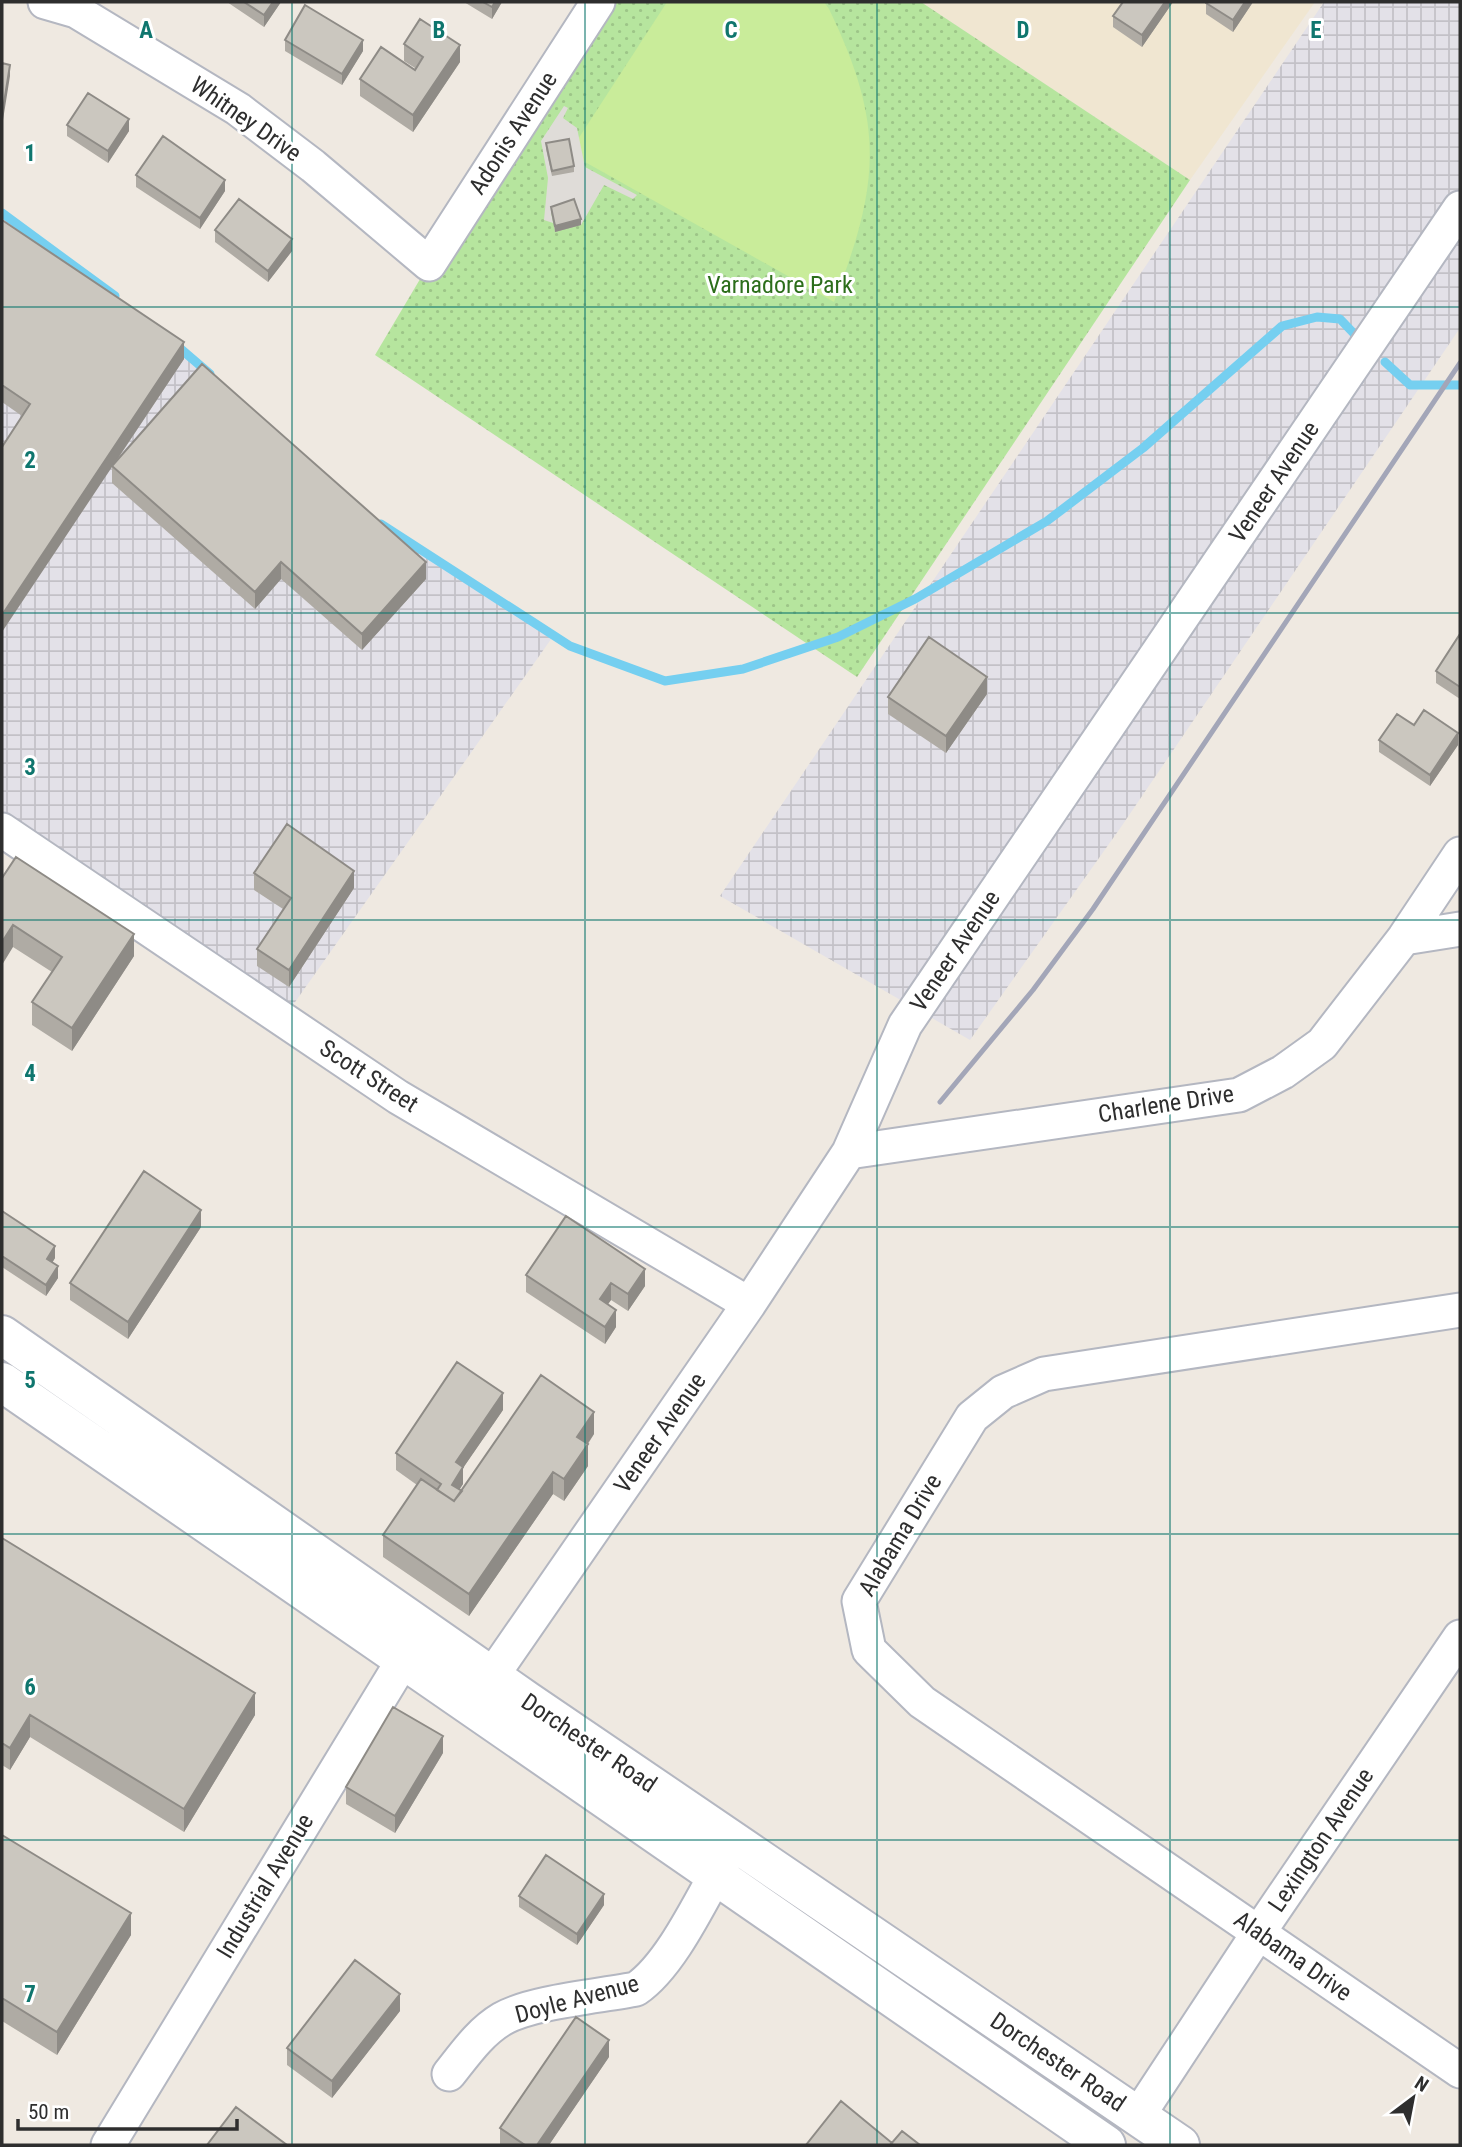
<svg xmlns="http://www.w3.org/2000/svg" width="1462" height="2147" font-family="'Roboto Condensed',sans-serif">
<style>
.industrial{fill:url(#industrial-grid)}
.education{fill:#f0e6d1}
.green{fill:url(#green-dots)}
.pitch{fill:#c9ec9a}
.plaza{fill:#dfdcd8}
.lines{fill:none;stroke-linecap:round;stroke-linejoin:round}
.stream{stroke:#75cff0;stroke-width:9}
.minor-casing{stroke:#b4b7c1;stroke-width:37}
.secondary-casing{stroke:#b4b7c1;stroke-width:42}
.minor{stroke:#fff;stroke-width:33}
.secondary{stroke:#fff;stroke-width:38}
.rail{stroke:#a3a6b8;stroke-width:5}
.wall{fill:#afaba4}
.shaded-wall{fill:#8e8b86}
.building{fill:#cbc7bf;stroke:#8e8b86;stroke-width:2}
.grid{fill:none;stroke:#0f766e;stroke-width:2;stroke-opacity:0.55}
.labels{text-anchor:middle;stroke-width:6;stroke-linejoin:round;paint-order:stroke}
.street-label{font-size:24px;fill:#2e2e2e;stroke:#fff}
.park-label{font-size:24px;fill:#2c6e1b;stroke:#fff}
.grid-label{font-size:23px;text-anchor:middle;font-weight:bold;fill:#0f766e;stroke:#fff;stroke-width:6;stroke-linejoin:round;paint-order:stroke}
</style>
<defs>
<pattern id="industrial-grid" width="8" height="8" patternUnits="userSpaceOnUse" patternTransform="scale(1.75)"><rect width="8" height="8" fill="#e3e1e8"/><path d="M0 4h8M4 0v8" fill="none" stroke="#c3c1c7"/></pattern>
<pattern id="green-dots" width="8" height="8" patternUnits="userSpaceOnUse" patternTransform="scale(1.75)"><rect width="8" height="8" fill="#b6e59e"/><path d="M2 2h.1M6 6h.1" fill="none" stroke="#9dc588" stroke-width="1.8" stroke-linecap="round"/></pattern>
</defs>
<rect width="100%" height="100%" fill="#efe9e1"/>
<path class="industrial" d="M1324 2H1460V328L1121 827 970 1040 720 896Z
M2 213 152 324 383 526 554 635 281 1022 2 832Z"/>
<path class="education" d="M921 2H1315L1190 180Z"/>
<path class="green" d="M598 2H921L1190 180 857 677 375 355 429 264Z"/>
<path class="pitch" d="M667 2H824L829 9C885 125 880 183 834 302L569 153Z"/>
<path class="plaza" d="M564 106 568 108 563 118 577 128 585 167 637 195 633 199 604 185 581 225 551 212 553 223 544 220 548 178 541 141Z"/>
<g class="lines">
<path class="stream" d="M2 213 115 296
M175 344 210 374
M1385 362 1410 385H1460
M381 524 570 646 665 681 743 669 838 637 915 599 1047 521 1143 448 1282 326 1317 317 1340 319 1362 342"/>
<g class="minor-casing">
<path id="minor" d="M45 2 76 11 238 109 313 166 429 264 598 2
M2 830 398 1097 749 1304
M1404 938 1460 929
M849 1152 1239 1095 1283 1072 1322 1044 1404 938 1460 854
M1460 1310 1044 1374 1003 1392 972 1417 859 1601 869 1650 922 1702 1460 2071
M476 1699 749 1304 849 1152 905 1025 1460 208
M449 2074C465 2054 480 2032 502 2019 531 2002 601 1996 636 1989 673 1964 704 1893 728 1853
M1138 2116 1259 1932 1460 1637
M108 2145 416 1639"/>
</g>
<g class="secondary-casing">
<path id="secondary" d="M2 1335 527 1701 1180 2145
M2 1382 1106 2145"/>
</g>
<use href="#minor" class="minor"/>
<use href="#secondary" class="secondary"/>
<path class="rail" d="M940 1102 1033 990 1093 909 1460 363"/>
</g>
<path class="wall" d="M227 2H281L264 27Z
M464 2H502L492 19Z
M1123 2H1173L1142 47 1113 27V16Z
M1206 2H1253L1233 32 1206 14Z
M285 40 363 51 342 85 285 51Z
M404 44 460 62 413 132 360 96V79L415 70V68L404 61Z
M67 125 129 131 108 163 67 136Z
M546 143 574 166V172L552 176 546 149Z
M136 175 225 191 200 229 136 187Z
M551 207 581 225 555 232 551 212Z
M2 220 184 359 115 463 426 579 362 650 281 579 255 609 112 483V467L22 416 2 402Z
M215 230 292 251 268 282 215 242Z
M1460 634V699L1436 683V671Z
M987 694 946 753 888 714V697Z
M1414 725 1458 745 1430 786 1379 752V740Z
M254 873 354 888 289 987 257 966V949L283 909 254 890Z
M2 878 134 956 72 1051 32 1025V1002L52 972 13 947Z
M2 1211 55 1258 52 1263 58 1278 46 1296 2 1267Z
M201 1227 128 1339 70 1300V1283Z
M526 1275 645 1286 628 1311 611 1300 607 1304 616 1327 605 1344 526 1292Z
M503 1410 463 1468V1484L459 1489 462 1491 594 1434 588 1444V1466L564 1501 553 1494 469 1616 383 1557V1535L417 1485 396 1470V1453Z
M2 1538 255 1715 184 1832 30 1737 10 1770 2 1765Z
M443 1753 395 1833 346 1804V1787Z
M2 1835 131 1935 57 2055 2 2021Z
M519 1896 604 1905 577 1945 519 1907Z
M400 2011 332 2098 287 2065V2048Z
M609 2057 549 2145H500V2128Z"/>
<path class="shaded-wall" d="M273 2H281L264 27V15Z
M495 2H502L492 19V7Z
M1165 2H1173L1142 47V35Z
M1245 2H1253L1233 32V20Z
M363 40V51L342 85V74Z
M460 45V62L413 132V115Z
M10 65V76L3 120V109Z
M129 119V131L108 163V151Z
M225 180V191L200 229V218Z
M581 219V225L555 232V226Z
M292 239V251L268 282V271Z
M184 342V359L2 632V615Z
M281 562V579L255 609V592Z
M426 562V579L362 650V634Z
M987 677V694L946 753V736Z
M1458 733V745L1430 786V775Z
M354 871V888L289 987V970Z
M13 925V947L2 965V942Z
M134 934V956L72 1051V1028Z
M201 1210V1227L128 1339V1322Z
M55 1246V1258L47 1271V1259Z
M58 1266V1278L46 1296V1285Z
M645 1269V1286L628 1311V1294Z
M611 1283V1300L600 1316V1299Z
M616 1310V1327L605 1344V1327Z
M503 1393V1410L463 1468V1484L452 1502V1485L456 1462Z
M594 1412V1434L577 1459V1437Z
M588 1444V1466L564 1501V1479Z
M553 1472V1494L469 1616V1594Z
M255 1693V1715L184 1832V1809Z
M30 1715V1737L10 1770V1748Z
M443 1736V1753L395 1833V1816Z
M604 1894V1905L577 1945V1934Z
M131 1913V1935L57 2055V2032Z
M400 1994V2011L332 2098V2081Z
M609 2040V2057L549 2145H537Z"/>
<path class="building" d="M244 2H273L264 15Z
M483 2H495L492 7Z
M1123 2H1165L1142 35 1113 16Z
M1206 2H1245L1233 20 1206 3Z
M305 5 363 40 342 74 285 40Z
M420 19 460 45 413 115 360 79 381 47 415 70 423 57 404 44Z
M2 63 10 65 3 109H2Z
M88 93 129 119 108 151 67 125Z
M163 136 225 180 200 218 136 175Z
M569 139 574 166 552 171 546 143Z
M239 199 292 239 268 271 215 230Z
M574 199 581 219 555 226 551 207Z
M2 220 184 342 2 615V447L30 404 2 385Z
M202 364 426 562 362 634 281 562 255 592 112 466Z
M1460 634V687L1436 671Z
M929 637 987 677 946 736 888 697Z
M1424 710 1458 733 1430 775 1379 740 1397 714 1414 725Z
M287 824 354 871 289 970 257 949 291 898 254 873Z
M16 857 134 934 72 1028 32 1002 62 957 13 925 2 942V878Z
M144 1171 201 1210 128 1322 70 1283Z
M2 1211 55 1246 47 1259 58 1266 46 1285 2 1256Z
M566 1216 645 1269 628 1294 611 1283 600 1299 616 1310 605 1327 526 1275Z
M457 1362 503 1393 456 1462 463 1467 452 1485 462 1491 454 1501 437 1490 441 1484 396 1453Z
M541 1375 594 1412 577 1437 588 1444 564 1479 553 1472 469 1594 383 1535 421 1479 454 1501Z
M2 1538 255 1693 184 1809 30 1715 10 1748 2 1743Z
M393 1707 443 1736 395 1816 346 1787Z
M2 1835 131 1913 57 2032 2 1998Z
M546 1855 604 1894 577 1934 519 1896Z
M355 1960 400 1994 332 2081 287 2048Z
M576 2017 609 2040 537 2145H525L500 2128Z
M841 2101 892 2143 890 2145H806Z
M236 2107 287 2145H207Z
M902 2131 920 2145H890Z"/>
<path class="grid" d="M292 2V2145M585 2V2145M877 2V2145M1170 2V2145M2 307H1460M2 613H1460M2 920H1460M2 1227H1460M2 1534H1460M2 1840H1460"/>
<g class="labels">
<g class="street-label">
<text transform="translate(246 119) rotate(35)" y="8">Whitney Drive</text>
<text transform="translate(513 133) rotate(-57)" y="8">Adonis Avenue</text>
<text transform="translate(1274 482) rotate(-56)" y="8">Veneer Avenue</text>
<text transform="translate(955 951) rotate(-56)" y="8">Veneer Avenue</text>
<text transform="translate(369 1076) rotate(33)" y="8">Scott Street</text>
<text transform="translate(1166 1104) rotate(-9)" y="8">Charlene Drive</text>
<text transform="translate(660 1433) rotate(-55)" y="8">Veneer Avenue</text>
<text transform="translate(900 1535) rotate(-59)" y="8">Alabama Drive</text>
<text transform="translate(589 1743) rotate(34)" y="8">Dorchester Road</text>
<text transform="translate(1321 1840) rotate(-56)" y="8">Lexington Avenue</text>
<text transform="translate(265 1886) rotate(-59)" y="8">Industrial Avenue</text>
<text transform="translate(1293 1956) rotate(35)" y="8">Alabama Drive</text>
<text transform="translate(577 1999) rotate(-15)" y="8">Doyle Avenue</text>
<text transform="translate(1058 2062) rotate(34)" y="8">Dorchester Road</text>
</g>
<g class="park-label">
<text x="780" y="293">Varnadore Park</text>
</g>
</g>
<g class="grid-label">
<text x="146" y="38">A</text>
<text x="439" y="38">B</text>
<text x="731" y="38">C</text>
<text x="1023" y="38">D</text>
<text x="1316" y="38">E</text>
<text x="30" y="161">1</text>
<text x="30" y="468">2</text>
<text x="30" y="775">3</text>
<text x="30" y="1081">4</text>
<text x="30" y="1388">5</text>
<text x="30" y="1695">6</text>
<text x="30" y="2002">7</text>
</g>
<rect width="1462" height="2147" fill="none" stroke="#2e2e2e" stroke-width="7"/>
<g transform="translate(1413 2098) rotate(32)" stroke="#ffffff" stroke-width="5" paint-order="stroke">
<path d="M0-5L12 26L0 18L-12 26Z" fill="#2e2e2e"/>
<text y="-10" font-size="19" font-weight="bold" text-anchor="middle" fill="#2e2e2e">N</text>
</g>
<path d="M18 2119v10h219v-10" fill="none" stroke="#2e2e2e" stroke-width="3.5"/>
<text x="28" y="2119" font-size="21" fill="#2e2e2e" stroke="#ffffff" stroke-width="5" paint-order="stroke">50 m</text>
</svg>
